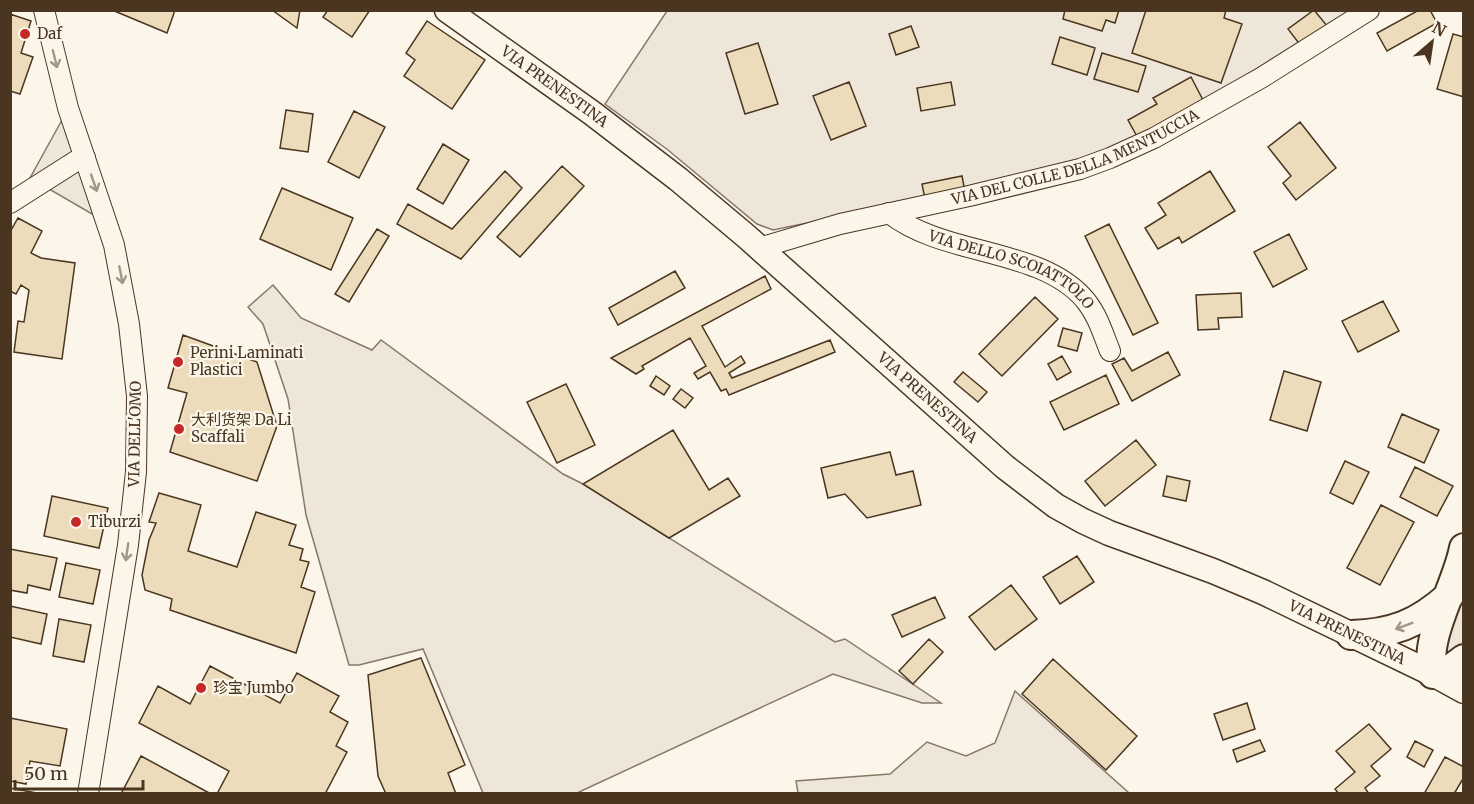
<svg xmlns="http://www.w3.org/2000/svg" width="1474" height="804" font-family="Merriweather,'Noto Sans SC',serif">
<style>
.green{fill:#ede6d9;stroke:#887966;stroke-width:1.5}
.parking{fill:#ede7d9;stroke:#887966;stroke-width:1.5}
.building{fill:#ecdcbc;stroke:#4a3520;stroke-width:1.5}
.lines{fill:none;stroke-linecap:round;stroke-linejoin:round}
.minor-casing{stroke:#4a3520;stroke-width:22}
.major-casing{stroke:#4a3520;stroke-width:27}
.highway-casing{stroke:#4a3520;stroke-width:32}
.minor{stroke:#fbf6e9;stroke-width:20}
.major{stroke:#fbf6e9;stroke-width:24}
.highway{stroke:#fbf6e9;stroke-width:28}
.oneway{stroke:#a29684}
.poi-dot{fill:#c62828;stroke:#fbf6e9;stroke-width:2}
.labels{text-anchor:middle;stroke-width:4.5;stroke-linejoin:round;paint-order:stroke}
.poi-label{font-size:15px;fill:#4a3520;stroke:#fbf6e9;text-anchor:start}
.street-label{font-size:15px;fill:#4a3520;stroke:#fbf6e9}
</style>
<rect width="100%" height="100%" fill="#fbf6e9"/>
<path class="green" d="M667 11H1354L1130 144 1101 155 885 207 773 230 757 224 668 150 605 104Z
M273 285 301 318 372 350 381 340 563 474 583 484 835 642 845 639 941 703H922L833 674 577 793H483L423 649 359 665H349L306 515 288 399 263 324 248 307Z
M1463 599V643L1459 652 1446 660 1443 648Z
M1015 691 1129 793H798L796 781 890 774 927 742 966 756 995 743Z"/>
<path class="parking" d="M62 120 76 161 99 218 30 178Z"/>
<path class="building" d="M112 10H174V13L167 33Z
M272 10H300L297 28Z
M328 10H370L352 37 323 17Z
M1065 10H1119L1115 23 1106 20 1102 31 1063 19Z
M1146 10H1226L1224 18 1242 24 1221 83 1132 53Z
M1314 10 1328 27 1301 46 1288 29Z
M1419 10H1430L1437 23 1387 51 1377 33Z
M10 14 31 21 21 53 33 57 20 94 10 91Z
M427 21 485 60 452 109 404 76 415 60 406 53Z
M911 26 919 47 896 55 889 34Z
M1453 34 1464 37V97L1437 89Z
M1060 37 1095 48 1087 75 1052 64Z
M758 43 778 104 745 114 726 53Z
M1102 53 1146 66 1138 92 1094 79Z
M1191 77 1205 104 1139 140 1128 120 1157 104 1153 98Z
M849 82 866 126 831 140 813 96Z
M951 82 955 105 921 111 917 88Z
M286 110 313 114 308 152 280 148Z
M354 111 385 127 359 178 328 162Z
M1300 122 1336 168 1296 200 1283 183 1291 176 1268 147Z
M443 144 469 160 443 204 417 189Z
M562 166 584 186 520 257 497 237Z
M505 171 522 188 461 259 397 224 408 204 452 229Z
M1210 171 1235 211 1182 243 1179 237 1158 249 1145 228 1166 215 1158 203Z
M962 176 965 192 925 199 922 184Z
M282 188 353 218 331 270 260 239Z
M18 218 42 231 31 253 41 258 75 263 62 359 14 352 18 321 24 322 29 290 21 285 16 294 10 291V232Z
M1109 224 1158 323 1133 335 1085 236Z
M377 229 389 236 349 302 335 294Z
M1289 234 1307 269 1273 287 1254 252Z
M675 271 685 288 618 325 609 308Z
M765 276 771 289 702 326 725 367 741 356 745 363 729 373 732 378 830 340 835 352 729 395 726 389 721 391 710 372 698 379 694 373 706 366 690 338 642 366 644 369 636 374 611 358Z
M1241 293 1242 317 1218 318 1219 329 1198 330 1196 295Z
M1035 297 1058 319 1002 376 979 354Z
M1383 301 1399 331 1358 352 1342 321Z
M1063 328 1082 333 1077 351 1058 346Z
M183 335 257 362 277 426 257 481 170 452 187 393 168 388Z
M1168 352 1180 375 1132 401 1112 364 1124 358 1132 371Z
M1062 356 1071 372 1057 380 1048 364Z
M1284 371 1321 382 1307 431 1270 420Z
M963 372 987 392 978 402 954 382Z
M1106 375 1119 404 1064 430 1050 402Z
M656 376 670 386 664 395 650 386Z
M566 384 595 445 557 463 527 402Z
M681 389 693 398 685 408 673 399Z
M1402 414 1439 430 1424 463 1388 447Z
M673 430 709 490 728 478 740 496 669 538 583 484Z
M1136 440 1156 465 1105 506 1085 481Z
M890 452 896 475 913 471 921 505 867 518 845 494 828 498 821 468Z
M1345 461 1369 472 1353 504 1330 493Z
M1415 467 1453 486 1437 516 1400 497Z
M1167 476 1190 481 1186 501 1163 496Z
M159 493 201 505 188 551 237 567 256 512 296 525 289 545 303 549 300 560 309 562 301 587 315 592 296 653 170 610 172 599 145 590 142 575 149 540 156 523 149 522Z
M52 496 108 508 99 548 44 536Z
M1381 505 1414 522 1380 585 1347 568Z
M10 549 57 558 50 590 28 585 27 593 10 590Z
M1077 556 1094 582 1060 604 1043 577Z
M66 563 100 570 93 604 59 597Z
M1011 585 1037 619 995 650 969 617Z
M935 597 945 618 902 637 892 615Z
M10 606 47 614 41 644 10 637Z
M59 619 91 625 84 662 53 656Z
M929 639 943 652 913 684 899 671Z
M421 658 465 765 448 773 456 794H386L378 776 368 675Z
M1053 659 1137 736 1106 770 1022 694Z
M210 666 280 703 297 673 339 696 330 712 348 722 336 746 347 752 325 794H217L229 771 139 723 158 686 190 704Z
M1247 703 1255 729 1223 740 1214 714Z
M10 718 67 729 60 766 30 761 26 784 10 781Z
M1369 724 1391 749 1371 766 1380 776 1365 788 1369 794H1339L1335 789 1355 772 1336 751Z
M1260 740 1265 751 1237 762 1233 750Z
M1415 741 1433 750 1424 767 1407 757Z
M141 756 211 794H121Z
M1445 757 1464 767V777L1454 794H1424Z
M10 788 42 794H10Z"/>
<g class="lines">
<g class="minor-casing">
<g id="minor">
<path d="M44 10 68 108 114 245 129 324 137 396 136 472 128 545 88 794"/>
<path d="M10 203 76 161 85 158"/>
<path id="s1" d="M889 213C944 257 1042 247 1086 301 1098 316 1103 334 1110 351"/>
<path id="s2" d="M759 248 840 224 969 196 1080 169 1110 158 1154 138 1261 78 1369 10"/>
</g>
</g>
<g class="major-casing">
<g id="major">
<path id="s3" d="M447 10 592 113 678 179 746 236 1005 467 1056 506 1083 521 1109 533 1213 571 1263 592 1433 674 1464 691"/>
</g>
</g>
<g class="highway-casing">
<path id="highway" d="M1464 548C1457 586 1423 638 1433 674L1448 671 1464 659
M1351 635C1392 634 1418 624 1449 596"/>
</g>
<use href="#minor" class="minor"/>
<use href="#major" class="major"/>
<use href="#highway" class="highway"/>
</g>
<defs><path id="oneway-shaft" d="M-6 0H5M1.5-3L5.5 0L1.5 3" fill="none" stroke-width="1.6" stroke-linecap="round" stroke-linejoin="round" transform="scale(1.5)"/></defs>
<g class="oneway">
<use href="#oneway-shaft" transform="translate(55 59) rotate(76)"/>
<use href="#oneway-shaft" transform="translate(94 183) rotate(71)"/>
<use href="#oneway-shaft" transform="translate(121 275) rotate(79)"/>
<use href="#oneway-shaft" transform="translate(127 552) rotate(98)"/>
<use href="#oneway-shaft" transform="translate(1404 626) rotate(159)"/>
</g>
<g class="poi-dot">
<circle cx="25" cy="34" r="6"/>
<circle cx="178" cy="362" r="6"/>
<circle cx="179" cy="429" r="6"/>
<circle cx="76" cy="522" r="6"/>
<circle cx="201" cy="688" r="6"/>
</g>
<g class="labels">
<g class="poi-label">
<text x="37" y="39">Daf</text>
<text x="190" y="358">Perini Laminati<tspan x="190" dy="17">Plastici</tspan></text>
<text x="191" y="425">大利货架 Da Li<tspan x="191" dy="17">Scaffali</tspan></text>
<text x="88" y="527">Tiburzi</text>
<text x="213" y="693">珍宝 Jumbo</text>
</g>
<g class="street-label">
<text dy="5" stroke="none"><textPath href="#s3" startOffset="132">VIA PRENESTINA</textPath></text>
<text dy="5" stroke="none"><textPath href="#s2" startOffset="330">VIA DEL COLLE DELLA MENTUCCIA</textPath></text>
<text dy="5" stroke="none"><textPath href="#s1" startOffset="136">VIA DELLO SCOIATTOLO</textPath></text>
<text dy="5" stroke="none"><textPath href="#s3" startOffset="618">VIA PRENESTINA</textPath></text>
<text transform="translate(135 434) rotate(-89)" y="5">VIA DELL'OMO</text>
<text dy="5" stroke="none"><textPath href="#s3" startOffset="1104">VIA PRENESTINA</textPath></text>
</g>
</g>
<rect width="1474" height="804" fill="none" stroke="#4a3520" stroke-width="24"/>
<g transform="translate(1432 42) rotate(29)" stroke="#fbf6e9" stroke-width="4.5" paint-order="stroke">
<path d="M0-4.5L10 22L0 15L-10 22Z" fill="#4a3520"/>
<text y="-9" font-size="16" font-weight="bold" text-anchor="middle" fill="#4a3520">N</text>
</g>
<path d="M15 780v9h128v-9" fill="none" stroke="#4a3520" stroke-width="3"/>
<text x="24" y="780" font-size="18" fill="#4a3520" stroke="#fbf6e9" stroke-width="4.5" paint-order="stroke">50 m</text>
</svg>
